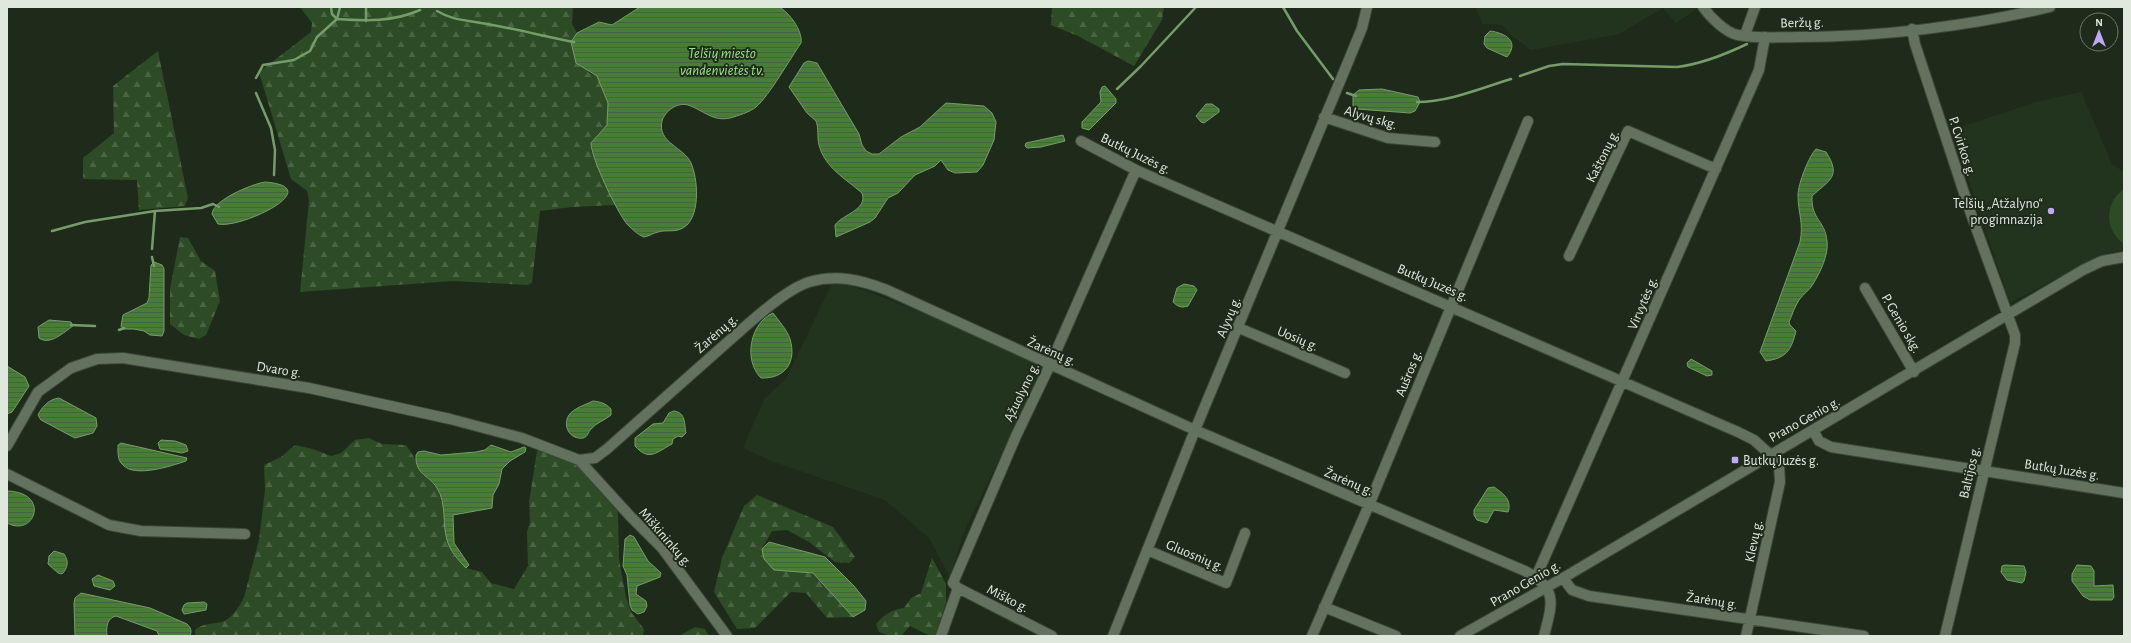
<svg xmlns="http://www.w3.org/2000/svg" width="2131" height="643" font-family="'Alegreya Sans',sans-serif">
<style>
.built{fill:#23341e}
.forest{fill:url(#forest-firs)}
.pitch{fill:#2d4b24}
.water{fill:url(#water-rules);stroke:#769d69}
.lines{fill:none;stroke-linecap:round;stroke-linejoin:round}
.stream{stroke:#769d69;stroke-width:2.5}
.street-casing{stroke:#3c4739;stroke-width:12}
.street{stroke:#63725e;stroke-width:10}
.poi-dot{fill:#bea9f5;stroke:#1e2b1b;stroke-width:1.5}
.labels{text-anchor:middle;stroke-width:4;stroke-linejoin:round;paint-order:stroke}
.street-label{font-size:14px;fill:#e0e8dd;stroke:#1e2b1b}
.poi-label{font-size:14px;fill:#e0e8dd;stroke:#1e2b1b;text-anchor:end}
.water-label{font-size:15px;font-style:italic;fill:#9ce586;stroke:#1e2b1b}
</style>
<defs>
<pattern id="forest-firs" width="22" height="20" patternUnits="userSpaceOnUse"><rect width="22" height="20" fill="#2d4b24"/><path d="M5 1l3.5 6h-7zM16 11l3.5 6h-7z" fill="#4b6543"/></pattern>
<pattern id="water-rules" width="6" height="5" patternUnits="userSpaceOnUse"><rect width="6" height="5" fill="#487d37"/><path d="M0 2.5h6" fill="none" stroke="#46643c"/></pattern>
</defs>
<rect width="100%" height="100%" fill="#1e2b1b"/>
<path class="built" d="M1476 7H1699L1676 23 1663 8 1619 34 1531 50 1512 36 1504 26 1495 24H1482Z
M2081 92 2112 164 2124 172V250L2100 255 2010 303 1952 130 2036 102Z
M834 279 950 323 1046 363 963 534 950 577 929 538 885 500 771 461 743 448 764 399 786 379Z"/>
<path class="forest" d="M300 7H573L572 24 577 33 571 42 589 73 597 76 608 103 607 125 598 134 591 150 617 205 572 207 540 211 532 283 527 285 453 281 300 292 309 200 307 191 291 179 259 72 311 32 312 23Z
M1052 7H1164L1162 20 1134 66 1078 36 1051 25Z
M158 51 188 198 185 206 139 210 137 180 83 179V158L114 133 113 86Z
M180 237 188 238 201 261 215 271 220 301 206 335 199 339 184 335 170 324V289Z
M369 438 382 444 406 445 416 460 423 475 437 487 444 508 447 540 455 557 466 568 482 572 491 583 514 589 528 566 527 532 530 522 529 502 537 451 541 450 578 464 616 502 618 515 619 559 626 597 631 612 644 629 643 636H195V630C204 622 213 625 224 621 232 618 241 604 244 597L259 540 265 490 264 465 281 457 295 445 313 449 331 456 341 453 355 440Z
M757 495 833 527 855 557 849 563 835 562 809 542 787 530 772 531 762 549 774 570 813 573 853 617 827 618 806 593 791 592 755 628 737 629 714 592 722 558 744 506Z
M932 558 946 584V603L935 636H930L910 626 901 636H889L879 632 876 624C885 614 891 610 904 608L911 598 921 593Z
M695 627 705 629 709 636H679Z"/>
<path class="pitch" d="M2124 189V244C2104 230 2104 203 2124 189Z"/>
<path class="water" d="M640 7H779C789 12 803 31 801 43 790 59 769 96 756 107 750 112 737 116 730 118 713 122 703 110 688 105 677 102 665 111 662 121 657 143 684 147 691 163 698 179 700 212 687 225 677 234 668 229 658 232 653 233 650 236 644 237 638 235 632 229 627 224 617 212 591 158 591 143L607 125 608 103 597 76 576 63 571 42 577 33 599 22 612 25Z
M1490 31C1505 33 1520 41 1507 57L1487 48 1484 44 1485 36Z
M808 61 817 63 859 134 862 145 866 151 872 154H879L901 137 920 127 946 103 984 106 992 113 996 122 994 140 983 165 977 172 955 173 948 170 941 160 935 166 915 175 898 193 888 198 875 218 870 222 836 237 835 225C843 214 868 210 862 193 846 179 825 168 819 145 817 138 819 128 816 121L807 113 789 87 804 63Z
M1105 86 1116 99V103L1089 130 1082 128V122L1101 102 1100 92 1102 87Z
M1382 89 1418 97 1420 102 1415 111 1410 113 1357 109 1353 106V95L1359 90Z
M1206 104H1212L1219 109V112L1204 123 1201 122 1196 116Z
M1063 135 1065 141 1041 147 1027 148 1025 146 1026 143Z
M1816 149 1826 152C1842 177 1829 180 1812 196 1811 220 1825 220 1827 241 1829 254 1820 273 1813 284 1810 290 1803 294 1799 300 1795 306 1792 315 1789 322L1790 325 1796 331C1791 351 1786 358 1766 361L1760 352 1800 242C1804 222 1798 214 1798 195 1798 184 1809 156 1816 149Z
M265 182C329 187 241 229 218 224L212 214C213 200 252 184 265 182Z
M154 262 162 265 164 269V331L162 336 150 335 144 331 134 329H123L121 326 123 315 147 303 149 298 151 265Z
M1184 284 1194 286 1197 290 1188 306C1182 308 1178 307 1173 302L1177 288Z
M773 313C779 321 787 330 790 339 797 362 785 379 761 378 743 360 750 323 773 313Z
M49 320 71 322 73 326C64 332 50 346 39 338L38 327Z
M1691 359 1712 371V375L1707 376 1688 367 1687 363Z
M7 366 25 377 29 386 12 412 7 414Z
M59 398 96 418 97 426 93 433 75 438 41 420 38 415C42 407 49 399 59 398Z
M593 401C601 402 605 403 611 409V415C605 420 596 423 591 429 588 432 588 437 583 438 570 440 562 426 569 415 574 408 585 405 593 401Z
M674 411C686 413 684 423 686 433L682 437 678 436 673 439 672 444C657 452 649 462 635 446V438L653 424 663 423 669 413Z
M161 440 175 441 186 445 188 451 182 453 160 449 158 443Z
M121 443 187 458 186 461C171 466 135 478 123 465 117 460 118 452 118 445Z
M491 445 511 452 524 447 526 448 525 452 510 461 502 469 499 484 493 495 492 508 453 515 454 543 469 565 466 568C458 560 450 551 447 540 442 523 447 504 437 488 430 476 415 475 416 455L418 452 424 451 441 455 476 452 485 450Z
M1494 487C1504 494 1512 500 1508 512L1494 510 1487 523 1477 520 1474 515V510L1488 488Z
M7 491C51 492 35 538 7 523Z
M630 535 634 537 648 561 661 573 660 577 637 586 636 594 646 601 647 606 644 612 638 614 632 610 630 605 627 575 623 566 625 539Z
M769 542 825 557 854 586 866 601 865 610 853 617 813 573 774 570 764 559 762 549Z
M54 551 64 554C69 561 68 568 62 574L58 573 48 564 49 556Z
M2005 565 2024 566 2026 572 2024 581 2022 583 2007 580 2001 572 2002 566Z
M2077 565 2091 566 2094 571V586L2113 585 2114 597 2112 600H2090L2083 596 2072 581V574Z
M98 575 113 581 115 586 110 590 94 586 92 579Z
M81 593 150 608 187 624C191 628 192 631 190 636H159L157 631 116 616C107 618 106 627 107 636H75L74 603 75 598Z
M204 602 207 604 206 610 184 614 182 610 184 605 187 603Z"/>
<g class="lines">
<path class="stream" d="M331 7 332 14 337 19 340 7
M366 7V21
M1283 7 1297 31 1333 79
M437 11C452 20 465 20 481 23 512 28 543 36 574 42
M1520 76 1549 66 1563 64 1677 67C1702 64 1724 55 1747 44
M256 78 263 65 294 60 310 51 317 37 337 19C366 21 393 22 420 10
M1117 89 1141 66 1196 7
M256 93 271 128 275 150 274 175
M1347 93 1356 96
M1417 102C1449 102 1481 88 1511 79
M52 231 85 222 155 211
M152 249 155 211 201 208 213 204 219 207
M152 257 154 266
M71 325 95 326
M119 330 124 328"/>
<g class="street-casing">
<path id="street" d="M1703 7C1710 17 1726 33 1738 35 1758 39 1780 37 1799 37 1880 37 1971 26 2050 7
M1912 29 1915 44 1971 214 2015 335V343L1945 636
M1745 35 1755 7
M1324 117 1388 138 1435 142
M1081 141 1136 170 1738 432 1754 440 1776 460 1779 466 1780 482 1746 636
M1569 256 1628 131 1716 169
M1865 288 1914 372
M1239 328 1345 373
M1813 430 1819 441 1831 447 2124 493
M7 446 38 392 71 368 97 359 123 358 309 388 450 419 522 438 579 460 630 516 662 548 727 636
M579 460 595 458 607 449C645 415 684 381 722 347 744 328 782 291 809 282 837 274 861 280 887 290L1195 430 1525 571C1559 589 1552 604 1544 636
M7 474 109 525 141 531 245 534
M1147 550 1226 583 1245 533
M1536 577 1759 70 1765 37
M1563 578 1572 590 1589 596 1864 636
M1324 607 1396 636
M941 636 958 588
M1052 636 958 588 953 583 1016 436 1050 365 1136 170
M1113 636 1195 430 1348 62 1362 28 1367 7
M1312 636 1369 505 1528 121
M1460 636 1563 578 2083 270 2102 261 2124 257"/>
</g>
<use href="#street" class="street"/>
</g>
<g class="poi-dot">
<circle cx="2051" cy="211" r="4"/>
<rect x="1731" y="456" width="8" height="8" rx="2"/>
</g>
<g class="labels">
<g class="street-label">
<text transform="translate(1802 22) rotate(-1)" y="5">Beržų g.</text>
<text transform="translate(1371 117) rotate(16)" y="5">Alyvų skg.</text>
<text transform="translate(1963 146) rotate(72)" y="5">P. Cvirkos g.</text>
<text transform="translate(1136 153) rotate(26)" y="5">Butkų Juzės g.</text>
<text transform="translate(1602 156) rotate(-63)" y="5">Kaštonų g.</text>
<text transform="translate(1433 282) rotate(23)" y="5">Butkų Juzės g.</text>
<text transform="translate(1642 303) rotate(-67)" y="5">Virvytės g.</text>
<text transform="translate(1228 317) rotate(-68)" y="5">Alyvų g.</text>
<text transform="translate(1902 323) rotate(60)" y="5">P. Genio skg.</text>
<text transform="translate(716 333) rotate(-41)" y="5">Žarėnų g.</text>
<text transform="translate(1298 338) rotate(23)" y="5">Uosių g.</text>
<text transform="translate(1052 351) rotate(24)" y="5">Žarėnų g.</text>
<text transform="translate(279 369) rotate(9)" y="5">Dvaro g.</text>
<text transform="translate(1408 373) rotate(-68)" y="5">Aušros g.</text>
<text transform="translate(1021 392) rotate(-64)" y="5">Ąžuolyno g.</text>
<text transform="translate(1804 419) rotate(-29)" y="5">Prano Genio g.</text>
<text transform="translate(2062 469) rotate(9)" y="5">Butkų Juzės g.</text>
<text transform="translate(1969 472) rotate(-77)" y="5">Baltijos g.</text>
<text transform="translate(1349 481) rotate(23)" y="5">Žarėnų g.</text>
<text transform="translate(666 537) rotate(49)" y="5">Miškininkų g.</text>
<text transform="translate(1753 541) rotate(-78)" y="5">Klevų g.</text>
<text transform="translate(1195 555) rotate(23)" y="5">Gluosnių g.</text>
<text transform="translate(1525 583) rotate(-30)" y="5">Prano Genio g.</text>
<text transform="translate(1008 598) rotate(27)" y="5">Miško g.</text>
<text transform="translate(1712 600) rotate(9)" y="5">Žarėnų g.</text>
</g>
<g class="poi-label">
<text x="2043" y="208">Telšių „Atžalyno“<tspan x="2043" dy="16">progimnazija</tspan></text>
<text x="1743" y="465" text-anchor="start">Butkų Juzės g.</text>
</g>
<g class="water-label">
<text x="722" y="58">Telšių miesto<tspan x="722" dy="17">vandenvietės tv.</tspan></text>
</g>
</g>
<rect width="2131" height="643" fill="none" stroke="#e0e8dd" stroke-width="16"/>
<g transform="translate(2099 32)"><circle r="19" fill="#1e2b1b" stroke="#6c7769"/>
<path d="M0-3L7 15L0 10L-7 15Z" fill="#bea9f5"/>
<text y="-6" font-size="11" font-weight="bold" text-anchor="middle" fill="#e0e8dd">N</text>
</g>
</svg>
